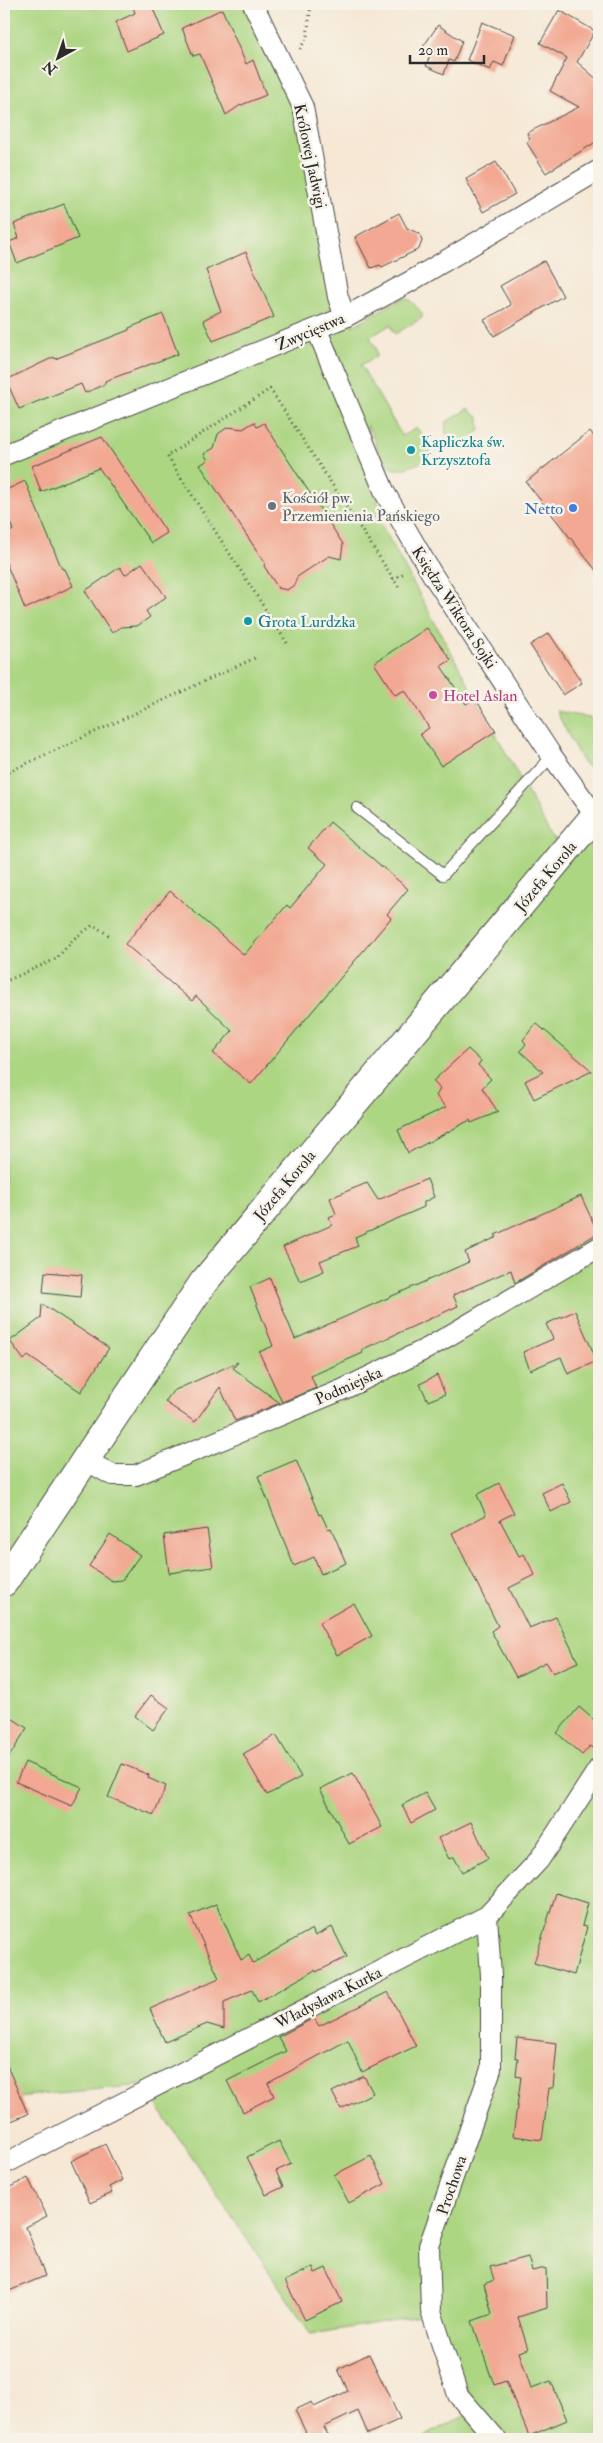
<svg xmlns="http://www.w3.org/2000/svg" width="603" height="2443" font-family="'IM FELL Double Pica',serif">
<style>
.green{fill:#acd682;stroke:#6c8056}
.building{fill:#f2a892}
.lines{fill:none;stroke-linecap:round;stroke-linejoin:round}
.service-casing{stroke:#494744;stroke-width:12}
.minor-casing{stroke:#494744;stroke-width:22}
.trunk-casing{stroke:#494744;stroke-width:30}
.path{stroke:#494744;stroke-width:3;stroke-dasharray:1 4;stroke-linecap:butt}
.service{stroke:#fff;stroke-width:10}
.minor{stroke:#fff;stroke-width:20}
.trunk{stroke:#fff;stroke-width:28}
.culture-dot{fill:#0f9aa8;stroke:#f7f3e8;stroke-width:2}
.worship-dot{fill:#6b7280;stroke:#f7f3e8;stroke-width:2}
.shop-dot{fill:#3f7fe0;stroke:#f7f3e8;stroke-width:2}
.hotel-dot{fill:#d1479c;stroke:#f7f3e8;stroke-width:2}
.labels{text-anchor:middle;stroke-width:5;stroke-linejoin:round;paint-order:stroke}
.street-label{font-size:16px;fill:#2b2b2b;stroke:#f7f3e8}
.culture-label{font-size:16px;fill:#0d838f;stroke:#f7f3e8;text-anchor:start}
.worship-label{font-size:16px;fill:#5b616d;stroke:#f7f3e8;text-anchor:start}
.shop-label{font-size:16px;fill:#366cbe;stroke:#f7f3e8;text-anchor:end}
.hotel-label{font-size:16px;fill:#b23c85;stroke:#f7f3e8;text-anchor:start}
</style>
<rect width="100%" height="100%" fill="#f7f3e8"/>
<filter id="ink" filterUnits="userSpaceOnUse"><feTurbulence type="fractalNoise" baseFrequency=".02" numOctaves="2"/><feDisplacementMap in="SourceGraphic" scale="10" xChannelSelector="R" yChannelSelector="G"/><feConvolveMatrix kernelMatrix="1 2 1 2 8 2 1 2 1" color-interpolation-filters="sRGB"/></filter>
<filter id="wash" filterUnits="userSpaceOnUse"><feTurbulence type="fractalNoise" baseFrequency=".0096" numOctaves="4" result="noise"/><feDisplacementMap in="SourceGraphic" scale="20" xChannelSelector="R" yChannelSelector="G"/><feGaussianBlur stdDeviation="1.12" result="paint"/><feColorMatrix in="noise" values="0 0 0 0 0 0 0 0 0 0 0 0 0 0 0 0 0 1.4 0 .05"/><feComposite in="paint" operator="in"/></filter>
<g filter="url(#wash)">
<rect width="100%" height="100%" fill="#f6e8d5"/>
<path class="green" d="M4 4H251L317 166 349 301 353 326 402 298 410 300 422 313V318L395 334 390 325 370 337 376 348 377 356 361 365 402 436 417 428 430 448 431 454C426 461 419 463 411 466 379 480 379 444 367 425L381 524 553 839 599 848V2439H420L473 2411 420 2316 311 2334 143 2085 4 2098Z
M468 409 479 418 480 431 458 443C446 441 444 432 446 422Z
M556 711 599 720V768L593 770 583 763Z"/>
<g id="blocks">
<path class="building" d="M132 4H151L164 35 127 51 116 22 135 13Z
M222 9 246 64 253 60 266 95 239 106 226 115 200 54 193 56 182 28Z
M559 10 595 31 577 62 599 81V140L546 173 527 143 530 139 527 133 579 107 550 91 567 58 540 43Z
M482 22 515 35 503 66 494 62 490 70 467 60Z
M438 25 462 41 454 62 449 60 444 74 426 66 430 55 421 50Z
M496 162 515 194 483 212 466 179Z
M64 204 78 238 17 263 9 242 19 238 14 224Z
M399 213 407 228 420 234 422 241 419 249 382 267 380 265 371 268 355 237Z
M246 252 274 317 213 341 203 320 221 311 206 270Z
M544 261 563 296 494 336 484 320 511 305 500 286Z
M163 314 178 354 105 381V384L85 393 81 384 19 409 6 380 54 357 55 359 129 330V328Z
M254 422 257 427 264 423 343 544 341 559 329 556 297 577 294 585 287 590 278 588 264 566 265 563 200 465 208 460 204 454 214 448 218 434 228 427 243 429Z
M590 431 599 443V574L526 482Z
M102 437 167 533 151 543 99 468 41 492 32 466Z
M25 481 62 569H65L73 586 25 609 4 558V536L13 530 4 509V491Z
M142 563 166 597 146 611 150 617 137 626 121 627 112 633 85 591 120 567 125 575Z
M427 628 451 660 441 666 466 704 475 698 496 731 441 766 420 734 429 728 405 690 395 695 374 663Z
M549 633 582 683 563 695 530 645Z
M330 822 408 889 387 914 391 918 251 1084 213 1053 232 1031 196 996 192 1001 125 944 170 891 244 955 287 905 290 908 327 864 308 848Z
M536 1023 592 1071 534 1099 525 1081 543 1072 520 1051 526 1044 523 1040Z
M468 1049 481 1061 478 1065 491 1079 482 1088 498 1112 471 1123 470 1120 408 1153 398 1130 446 1107 436 1096 440 1089 433 1081Z
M427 1179 434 1197 424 1202V1207L355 1237 358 1246 320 1261 324 1271 300 1281 283 1247 332 1225 329 1217 336 1214 330 1198 367 1183 378 1200Z
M581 1196 598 1233 515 1283 511 1270 453 1295 458 1306 361 1350 363 1353 311 1376 316 1388 282 1402 259 1352 273 1346 250 1287 270 1278 295 1339 469 1262 465 1252 497 1237 495 1235Z
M45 1272 82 1275 80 1297 43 1293Z
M42 1304 109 1348 81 1392 28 1356 24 1360 10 1341 41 1318Z
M575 1311 597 1361 568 1374 561 1357 530 1370 523 1352 553 1339 546 1324Z
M238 1362 233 1368 280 1403 235 1421 220 1387 195 1422 165 1402 173 1391Z
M437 1375 445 1394 428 1401 420 1384Z
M296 1460 319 1515 321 1514 328 1529 331 1528 346 1563 321 1574 314 1557 294 1566 258 1476Z
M499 1483 514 1513 500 1520 519 1556 524 1554 535 1575 509 1588 529 1628 556 1617 578 1662 553 1673 546 1662 516 1677 491 1631 498 1626 452 1533 486 1515 477 1495Z
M562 1483 571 1502 551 1512 542 1493Z
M207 1529 213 1567 169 1573 164 1535Z
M110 1534 140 1555 122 1580 112 1581 89 1566Z
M354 1603 372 1636 337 1655 319 1623Z
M151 1695 169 1708 153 1730 135 1716Z
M579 1707 599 1724V1751L590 1746 582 1755 557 1733Z
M4 1713 27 1728 4 1765Z
M276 1735 301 1777 267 1795 243 1754Z
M25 1762 82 1787 72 1806 16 1782Z
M122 1764 149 1775 148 1778 166 1786 154 1815 108 1797Z
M353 1773 382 1827 349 1844 320 1789Z
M425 1793 435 1810 411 1823 402 1805Z
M471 1822 488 1858 462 1872 454 1857 449 1859 438 1838Z
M556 1893 588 1903 582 1926 587 1927 574 1975 534 1963Z
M216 1904 241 1960 249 1955 253 1963 312 1929 315 1936 332 1927 347 1957 316 1972 315 1970 258 2002 252 1990 224 2002V2029L207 2024 165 2042 150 2009 219 1978 190 1915Z
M388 1992 416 2046 362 2072 348 2040 268 2083 274 2096 243 2112 227 2081 286 2051 278 2037 314 2018 319 2026Z
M517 2038 557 2043 553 2088H549L542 2140 513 2136 521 2077 516 2076 518 2058H515Z
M4 2059 28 2114 4 2124Z
M364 2076 373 2093 341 2109 332 2092Z
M279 2141 291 2164 276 2171 283 2187 266 2195 247 2157Z
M105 2144 122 2180 109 2187 112 2193 90 2203 71 2161Z
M371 2156 385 2184 349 2203 334 2175Z
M28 2178 47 2216 26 2227 45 2276 4 2293V2190Z
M528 2257 532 2271 546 2268 547 2308 518 2317 528 2349 519 2352 531 2388 551 2381 567 2420 529 2436 506 2381 494 2385 472 2321 492 2314 484 2284 494 2280 490 2267Z
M313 2267 315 2273 326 2268 342 2302 305 2320 285 2281Z
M369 2354 400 2419 368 2434 358 2411 324 2427 330 2439H309L295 2410 312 2402 314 2407 348 2391 338 2369Z"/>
</g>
</g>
<g filter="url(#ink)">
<use href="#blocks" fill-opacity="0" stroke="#494744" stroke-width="1"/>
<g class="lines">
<g class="service-casing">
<path id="service" d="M357 808 443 875 552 756"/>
</g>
<g class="minor-casing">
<path id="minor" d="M253 4 303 107 338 297 345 317
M317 330 385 493 432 574 552 756 586 803 599 816
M4 455 345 317 411 281 599 170
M84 1459 112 1475H136L344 1389 428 1348 599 1247
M487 1916 491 1976V2069L429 2246 431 2311 458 2395 496 2439
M4 2164 487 1916 539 1860 599 1768"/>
</g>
<g class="trunk-casing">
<path id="trunk" d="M4 1582 203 1283 599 811"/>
</g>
<path class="path" d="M300 49 307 37 311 4
M393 579 406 572
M287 643 167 456 270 389 400 589
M4 774 257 657
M4 982 56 959 75 938 93 925 112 937"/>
<use href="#service" class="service"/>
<use href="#minor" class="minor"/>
<use href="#trunk" class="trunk"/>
</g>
</g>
<g class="culture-dot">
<circle cx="411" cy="450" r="5"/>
<circle cx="248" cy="621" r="5"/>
</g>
<circle class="worship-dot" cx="272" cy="506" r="5"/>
<circle class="shop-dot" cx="573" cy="508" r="5"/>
<circle class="hotel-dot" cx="433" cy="695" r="5"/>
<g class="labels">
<g class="street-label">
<text transform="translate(311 156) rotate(78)" y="6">Królowej Jadwigi</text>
<text transform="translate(310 331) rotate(-23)" y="6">Zwycięstwa</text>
<text transform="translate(455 607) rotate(57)" y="6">Księdza Wiktora Sojki</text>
<text transform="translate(545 876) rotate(-50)" y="6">Józefa Korola</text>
<text transform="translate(284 1185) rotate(-50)" y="6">Józefa Korola</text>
<text transform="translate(348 1385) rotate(-24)" y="6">Podmiejska</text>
<text transform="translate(328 1997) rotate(-27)" y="6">Władysława Kurka</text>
<text transform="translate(451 2185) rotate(-71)" y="6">Prochowa</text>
</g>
<g class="culture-label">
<text x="421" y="447">Kapliczka św.<tspan x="421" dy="18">Krzysztofa</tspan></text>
<text x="258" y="627">Grota Lurdzka</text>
</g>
<g class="worship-label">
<text x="282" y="503">Kościół pw.<tspan x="282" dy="18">Przemienienia Pańskiego</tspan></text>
</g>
<g class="shop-label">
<text x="563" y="514">Netto</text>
</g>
<g class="hotel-label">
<text x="443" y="701">Hotel Aslan</text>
</g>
</g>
<rect width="603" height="2443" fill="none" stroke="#f7f3e8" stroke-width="20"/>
<g transform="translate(58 58) rotate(220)" stroke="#f7f3e8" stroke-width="4" paint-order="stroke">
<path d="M0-4L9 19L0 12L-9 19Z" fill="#2b2b2b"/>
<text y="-8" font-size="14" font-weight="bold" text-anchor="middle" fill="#2b2b2b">N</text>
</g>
<path d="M410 55v8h74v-8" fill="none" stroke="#2b2b2b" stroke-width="2.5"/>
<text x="418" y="55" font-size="15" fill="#2b2b2b" stroke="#f7f3e8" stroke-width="4" paint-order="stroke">20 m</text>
</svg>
